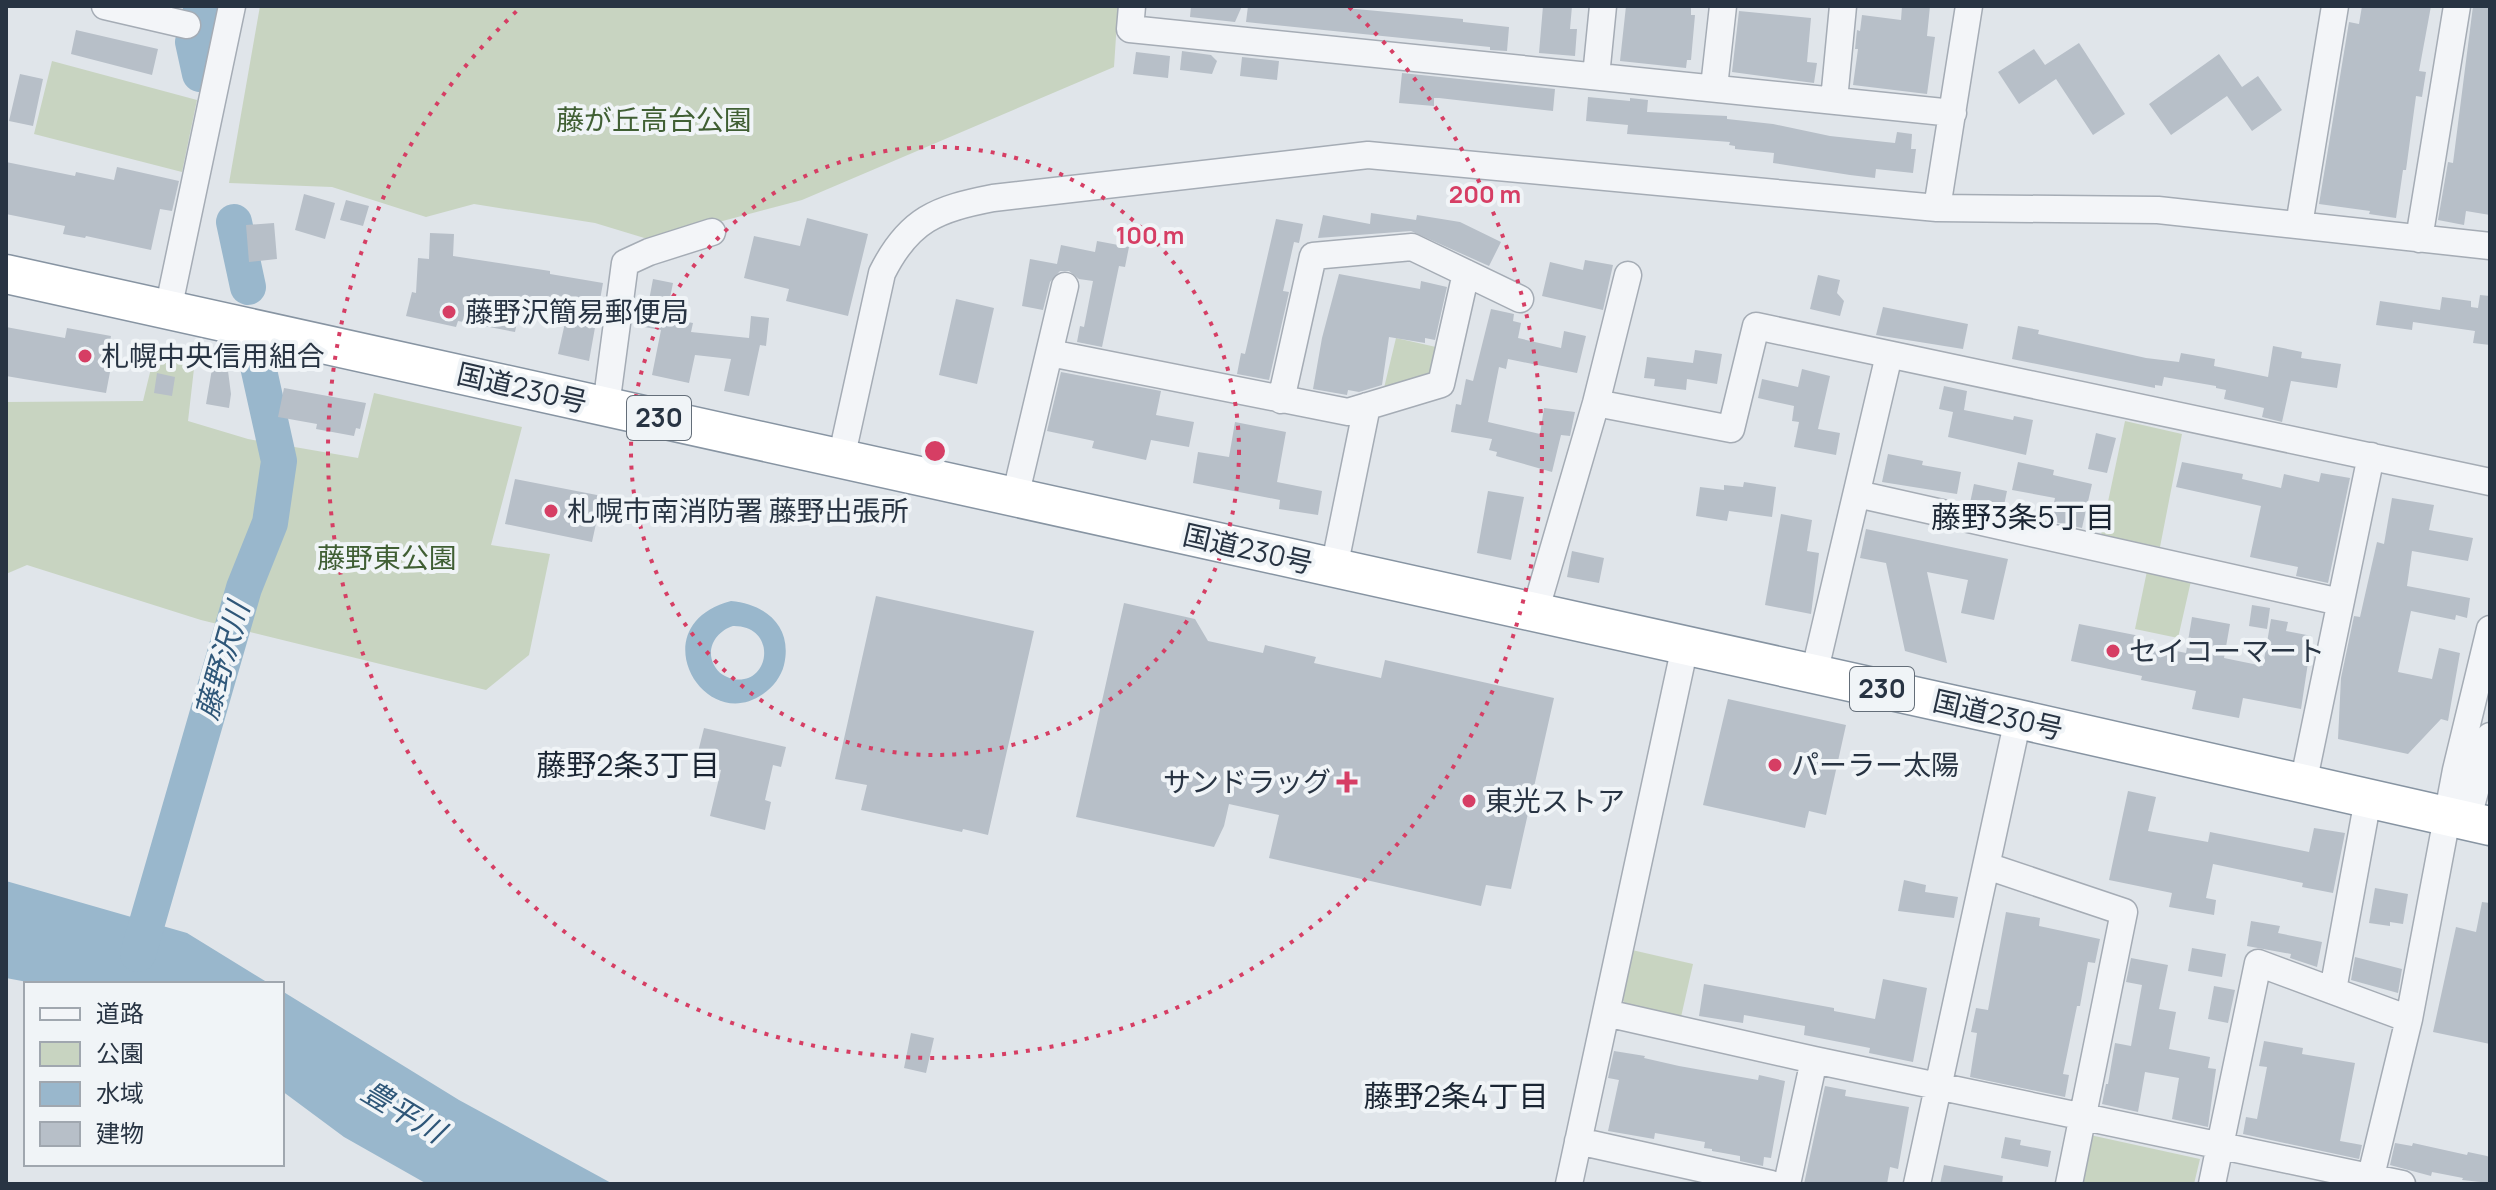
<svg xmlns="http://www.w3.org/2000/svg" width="2496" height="1190" font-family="Manrope,'Noto Sans JP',sans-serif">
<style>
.green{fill:#c8d4c1}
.water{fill:#99b7cc;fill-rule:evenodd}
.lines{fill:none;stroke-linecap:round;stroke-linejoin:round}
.river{stroke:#99b7cc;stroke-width:36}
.building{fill:#b7bfc8}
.minor-casing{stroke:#a5acb5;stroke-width:29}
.highway-casing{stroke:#8794a2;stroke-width:41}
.minor{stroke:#f3f5f8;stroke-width:26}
.highway{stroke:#fff;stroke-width:38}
.ring{fill:none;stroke:#d63e64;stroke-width:4;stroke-dasharray:4 8}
.poi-dot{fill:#d63e64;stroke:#f0f4f7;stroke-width:3}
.labels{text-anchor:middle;stroke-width:8;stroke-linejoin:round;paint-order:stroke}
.shield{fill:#f0f4f7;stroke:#646e79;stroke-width:2}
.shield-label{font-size:26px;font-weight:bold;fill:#283443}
.park-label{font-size:28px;fill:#405f34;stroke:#f0f4f7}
.poi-label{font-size:28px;fill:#283443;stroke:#f0f4f7;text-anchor:start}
.street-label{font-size:28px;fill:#283443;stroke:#f0f4f7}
.neighbourhood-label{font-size:30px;fill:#1a2533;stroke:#f0f4f7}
.water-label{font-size:30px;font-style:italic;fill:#2f5779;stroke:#f0f4f7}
.centre{fill:#d63e64;stroke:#f0f4f7;stroke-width:4}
.ring-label{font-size:24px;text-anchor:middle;font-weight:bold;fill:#d63e64;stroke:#f0f4f7;stroke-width:8;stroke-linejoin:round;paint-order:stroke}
</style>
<rect width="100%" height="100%" fill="#e0e5ea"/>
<path class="green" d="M260 6H1118L1114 67 802 200 651 240 595 223 474 204 426 217 332 187 229 183Z
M52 61 197 100 182 172 34 134Z
M1396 338 1436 347 1432 367 1426 378 1384 388Z
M157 344 196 351 188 421 248 439 358 458 374 393 522 427 491 545 550 554 529 655 486 690 201 620 27 565 6 574V402L143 401Z
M2125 421 2182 434 2160 547 2101 535Z
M2147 571 2191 581 2178 638 2135 629Z
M1632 950 1693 964 1681 1017 1625 1005 1623 1000Z
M2090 1135 2200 1159 2194 1184H2079Z"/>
<path class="water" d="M731 601C766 604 793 627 784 665 781 677 773 687 763 694 703 736 640 625 731 601ZM733 626C778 625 771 686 733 679 725 677 718 673 714 665 705 648 717 631 733 626Z
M6 881 187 933 270 984H38L6 978Z
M282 991 459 1100 613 1184H427L344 1137 282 1091Z"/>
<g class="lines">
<path class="river" d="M200 74 193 42 202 6
M234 222 248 287
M138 954 244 588 270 523 279 461 258 366"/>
</g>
<path class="building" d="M1191 6H1242L1235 22 1190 17Z
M1248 6H1324L1463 19V22L1509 27 1507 51 1490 50V47L1246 22Z
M1543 6H1572L1570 29H1577L1575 56 1539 53Z
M1626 6H1691V15H1695L1691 60H1687L1686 68 1620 61Z
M1902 6H1930L1927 36 1935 37 1927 94 1853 85 1858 49H1855L1857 30 1860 31 1862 15 1901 20Z
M2362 6H2431L2419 71 2426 72 2422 97 2416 96 2406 170H2403L2396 218 2369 214 2370 211 2319 204 2349 22 2359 24Z
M2473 6H2490V215L2466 211 2464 225 2438 220 2448 162 2453 163Z
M1739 11 1811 18 1807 62 1817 63 1814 83 1732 72Z
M76 30 158 49 152 75 71 54Z
M2079 43 2125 114 2093 135 2056 79 2019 104 1998 72 2034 49 2045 65Z
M1182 51 1211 55 1217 61 1212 74 1180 70Z
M1136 52 1170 56 1168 78 1133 74Z
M2219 54 2242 87 2258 76 2282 110 2252 131 2227 96 2171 135 2149 104Z
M1242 57 1279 61 1277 80 1240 76Z
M1402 73 1555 89 1553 111 1439 98H1434V106L1399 103Z
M20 74 43 79 33 126 9 121Z
M1588 97 1630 101V98L1648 100 1647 112 1727 116V119L1773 124 1830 136 1895 143 1897 132 1912 134 1911 149H1916L1913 173 1876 169 1875 178 1850 175 1773 163 1774 153 1735 149V146L1729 145 1730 142 1627 134 1628 125 1586 121Z
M6 162 75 176 76 172 114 180 117 167 179 181 172 211 160 209 151 250 86 236 85 238 63 234 65 226 6 214Z
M304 194 335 203 325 239 295 230Z
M346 200 369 206 363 226 340 220Z
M1371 213 1416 220 1417 215 1460 222 1501 242 1489 266 1411 231 1318 238 1323 215 1370 224Z
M807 218 868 234 848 316 786 301 789 289 744 278 754 236 800 246Z
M1276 219 1303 224 1299 243 1294 242 1283 291 1289 292 1269 380 1237 374 1241 353 1245 354Z
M274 223 277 259 249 262 246 225Z
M430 233 454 234 453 256 550 271V274L603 283 589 361 558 354 569 305 537 300 536 307 524 306V309L520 308 515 332 458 321 456 327 406 316 412 292 416 293 418 258 429 259Z
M1097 241 1129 247 1125 267 1119 266 1102 347 1077 342 1080 326 1084 327 1093 281 1079 279 1069 271H1060L1050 282 1043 310 1022 306 1030 259 1057 264 1061 245 1095 252Z
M1585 260 1613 265 1603 310 1542 296 1550 262 1583 270Z
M1339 274 1420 289 1421 281 1447 287 1435 340 1425 338V343L1389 337 1382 385 1359 392 1348 390 1347 395 1313 389 1322 338Z
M1818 275 1840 280 1837 293 1844 301 1840 316 1810 309Z
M653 279 673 283 666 318 693 323 691 332 749 338 751 316 769 318 766 346 760 345 749 396 724 391 731 359 695 355 689 383 652 375 661 330 644 327Z
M2480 295 2490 296V345L2473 343 2475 331 2413 322 2412 330 2376 325 2380 301 2440 310 2442 297 2471 301V307L2478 308Z
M956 299 994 308 977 384 939 375Z
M1883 307 1968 324 1963 349 1876 335Z
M1491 309 1514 314 1513 321 1521 323 1518 338 1561 348 1564 331 1586 336 1577 373 1508 359 1506 369 1499 367 1488 422 1540 434 1544 408 1575 412 1570 436 1561 435 1552 472 1496 456 1497 452 1489 450 1492 439 1451 432 1456 404 1461 405 1466 379 1473 381Z
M2018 326 2039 330 2038 334 2146 358 2179 362 2181 353 2215 359 2214 366 2268 377 2273 346 2302 352 2301 358 2341 364 2337 388 2291 381 2282 422 2262 417 2264 408 2224 399 2226 390 2216 388V386L2164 377 2162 386 2155 385V388L2012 359Z
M6 327 65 338 67 328 111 336 105 370 110 372 106 393 6 376Z
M1695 350 1722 354 1717 384 1687 379 1686 390 1654 386 1655 379 1644 378 1647 357 1693 363Z
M212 369 228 371 231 394 229 408 206 404Z
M1802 369 1830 376 1818 429 1840 433 1836 455 1794 447 1799 422 1792 421 1794 406 1758 398 1762 379 1798 387Z
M1061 372 1161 391 1156 415 1194 422 1189 447 1151 440 1146 460 1092 448 1094 441 1047 431Z
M157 373 175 377 172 396 154 393Z
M1944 386 1967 391 1964 410 2013 420 2014 416 2033 420 2026 455 1948 437 1953 412 1939 409Z
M284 388 366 403 360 429 356 428 354 436 316 429 317 424 278 417Z
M1235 422 1286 432 1277 482 1322 491 1318 515 1279 509 1280 500 1193 483 1198 452 1229 457Z
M2096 433 2116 438 2107 473 2088 469Z
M1888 454 1923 461 1922 465 1961 472 1957 494 1882 482Z
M2018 462 2054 470 2053 475 2092 484 2082 528 2050 521 2055 498 2012 490Z
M2182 462 2243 474 2242 479 2281 488 2284 474 2319 482 2321 473 2350 478 2328 583 2296 576 2298 567 2250 557 2261 506 2176 487Z
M515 479 602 496 592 542 505 524Z
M1744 482 1776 487 1772 517 1729 511 1727 521 1696 516 1700 487 1724 490V485L1743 487Z
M1974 484 2007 491 2003 510 1970 503Z
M1488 491 1524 497 1511 560 1477 553Z
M2392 498 2434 505 2429 530 2473 538 2468 561 2412 551 2407 586 2470 598 2467 618 2456 615 2455 620 2411 611 2398 672 2432 679 2439 648 2460 653 2448 721 2441 719 2408 754 2338 739 2341 678 2354 616 2360 617 2377 542 2384 544Z
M1781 514 1812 520 1807 551 1819 553 1811 614 1765 605Z
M1866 529 2008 559 1994 620 1961 613 1968 580 1927 572 1947 663 1905 651 1886 563 1860 558Z
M1572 551 1604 558 1599 583 1567 577Z
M876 596 1034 631 988 835 963 829 962 832 861 810 867 785 835 779Z
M1124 603 1195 619 1208 641 1263 653 1265 645 1316 657 1314 663 1381 678 1385 660 1554 698 1511 889 1486 885 1481 906 1269 858 1279 815 1229 804 1224 826 1214 847 1076 817Z
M2252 605 2270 608 2267 629 2249 626Z
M2192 617 2230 624 2224 658 2263 666 2271 619 2288 622 2286 631 2312 636 2301 709 2243 698 2239 718 2192 709 2196 691 2141 680 2142 676 2071 661 2079 624 2140 636 2138 643 2186 653Z
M1728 699 1846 725 1826 815 1809 811 1805 828 1703 805Z
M704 728 786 747 781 767 773 765 765 800 771 802 765 830 710 816 721 770 695 764Z
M2128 791 2156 797 2148 831 2208 842 2210 832 2309 852 2314 828 2345 833 2333 893 2302 887 2303 883 2213 864 2206 898 2216 900 2214 915 2169 907 2172 893 2109 880Z
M1904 880 1926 885 1925 892 1958 897 1954 918 1898 911Z
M2375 888 2408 894 2403 924 2390 922V926L2369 923Z
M2482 902 2490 903V1044L2433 1032 2456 927 2476 932Z
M2006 912 2040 918 2039 926 2100 939 2095 963 2088 962 2080 1006H2077L2063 1074 2069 1075 2065 1097 1970 1077 1977 1033 1971 1032 1976 1008 1988 1010Z
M2251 921 2280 926 2278 933 2322 942 2317 967 2290 958 2291 954 2247 946Z
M2192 948 2226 954 2222 977 2188 971Z
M2355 957 2402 969 2398 993 2351 980Z
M2131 958 2168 965 2159 1009 2176 1012 2169 1049 2210 1057 2208 1068 2216 1069 2208 1127 2172 1119 2179 1078 2145 1072 2138 1112 2102 1104 2106 1084H2108L2115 1043 2131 1046 2142 985 2126 982Z
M1883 979 1927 988 1913 1062 1869 1053 1870 1048 1804 1035 1805 1026 1744 1015 1743 1023 1699 1016 1704 984 1834 1008V1011L1875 1019Z
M2214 986 2235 990 2228 1023 2208 1019Z
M911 1033 934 1038 926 1073 904 1068Z
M2264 1041 2303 1048 2302 1054 2355 1063 2340 1141 2362 1145 2359 1159 2243 1134 2246 1117 2257 1119 2267 1067 2259 1066Z
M1614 1051 1645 1056 1644 1058 1679 1066 1758 1080 1759 1075 1785 1081 1771 1158 1764 1157 1763 1166 1740 1161V1156L1712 1151V1149L1704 1148 1705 1142 1655 1133 1654 1139 1608 1131 1619 1080 1608 1078Z
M1825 1086 1846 1090 1845 1096 1909 1107 1898 1169 1890 1167 1887 1184H1804Z
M2005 1137 2021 1140 2020 1145 2051 1151 2048 1167 2001 1158Z
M2395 1143 2412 1146 2413 1143 2467 1155 2468 1152 2487 1156 2490 1158V1183L2462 1180 2463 1178 2432 1172 2431 1176 2390 1165Z
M1944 1165 2003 1176 2002 1184H1940Z"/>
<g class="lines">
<g class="minor-casing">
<path id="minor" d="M105 6 187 25
M1132 6 1130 29 1953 113
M1596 76 1603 6
M1714 87 1723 6
M1834 100 1843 6
M1937 208 1969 6
M2299 225 2335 6
M2419 239 2457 6
M168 310 232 6
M1050 353 1348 412 1441 384 1466 273
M1281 400 1313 256 1412 247 1520 299
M1596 403 1731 429 1756 326 2490 482
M606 406 625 263 649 252 712 232
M841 459 882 273C909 219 937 209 993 198L1368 155 1937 208 2158 210 2490 246
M1857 494 2340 602
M1015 497 1065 286
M1334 568 1367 406
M1535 612 1596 403 1628 275
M1814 674 1889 355
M2303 784 2371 456
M2467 821 2490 736
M1987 866 2124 912 2069 1184
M2333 990 2368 799
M1606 1013 1814 1060 2402 1184
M1578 1141 1771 1184
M1569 1184 1685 646
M1787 1184 1814 1060
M1917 1184 2018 719
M2212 1184 2258 963 2409 1019
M2369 1184 2409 1019 2456 770 2490 629"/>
</g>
<g class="highway-casing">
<path id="highway" d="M6 274 2018 719 2490 826"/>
</g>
<use href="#minor" class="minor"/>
<use href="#highway" class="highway"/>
</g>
<g class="ring">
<circle cx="935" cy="451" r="304"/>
<path d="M1349 7A607 607 0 1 1 521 7"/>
</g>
<g class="poi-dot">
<circle cx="449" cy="312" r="8"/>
<circle cx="85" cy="356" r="8"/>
<circle cx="551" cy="511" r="8"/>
<circle cx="2113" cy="651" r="8"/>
<circle cx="1775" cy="765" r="8"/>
<path d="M1343 770h8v8h8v8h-8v8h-8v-8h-8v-8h8z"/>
<circle cx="1469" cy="801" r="8"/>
</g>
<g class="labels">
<g class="shield">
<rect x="627" y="396" width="64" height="44" rx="6"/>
<rect x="1850" y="667" width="64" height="44" rx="6"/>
</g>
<g class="shield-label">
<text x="659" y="427">230</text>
<text x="1882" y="698">230</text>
</g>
<g class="park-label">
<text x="654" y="130">藤が丘高台公園</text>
<text x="387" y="568">藤野東公園</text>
</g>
<g class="poi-label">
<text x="465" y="322">藤野沢簡易郵便局</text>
<text x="101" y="366">札幌中央信用組合</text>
<text x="567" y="521">札幌市南消防署 藤野出張所</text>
<text x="2129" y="661">セイコーマート</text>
<text x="1791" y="775">パーラー太陽</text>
<text x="1331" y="792" text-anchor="end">サンドラッグ</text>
<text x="1485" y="811">東光ストア</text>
</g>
<g class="street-label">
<text transform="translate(522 388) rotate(13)" y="10">国道230号</text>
<text transform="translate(1248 549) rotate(13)" y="10">国道230号</text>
<text transform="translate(1998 715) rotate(13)" y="10">国道230号</text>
</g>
<g class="neighbourhood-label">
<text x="2023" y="528">藤野3条5丁目</text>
<text x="628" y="776">藤野2条3丁目</text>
<text x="1456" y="1107">藤野2条4丁目</text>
</g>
<g class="water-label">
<text transform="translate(223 661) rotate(-74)" y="10">藤野沢川</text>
<text transform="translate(403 1112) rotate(31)" y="10">豊平川</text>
</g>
</g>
<circle cx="935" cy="451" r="12" class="centre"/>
<g class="ring-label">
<text x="1485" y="203">200 m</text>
<text x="1150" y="244">100 m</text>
</g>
<rect width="2496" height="1190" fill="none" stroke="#283443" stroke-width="16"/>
<rect x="24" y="982" width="260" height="184" fill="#f0f4f7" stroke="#a0a7af" stroke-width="2"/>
<rect x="40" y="1008" width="40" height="12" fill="#f3f5f8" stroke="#a0a7af" stroke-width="2"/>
<text x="96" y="1022" font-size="24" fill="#283443">道路</text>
<rect x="40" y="1042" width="40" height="24" fill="#c8d4c1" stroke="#a0a7af" stroke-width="2"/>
<text x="96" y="1062" font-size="24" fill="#283443">公園</text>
<rect x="40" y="1082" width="40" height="24" fill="#99b7cc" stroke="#a0a7af" stroke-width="2"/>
<text x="96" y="1102" font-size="24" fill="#283443">水域</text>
<rect x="40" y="1122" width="40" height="24" fill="#b7bfc8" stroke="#a0a7af" stroke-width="2"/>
<text x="96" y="1142" font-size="24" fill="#283443">建物</text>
</svg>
